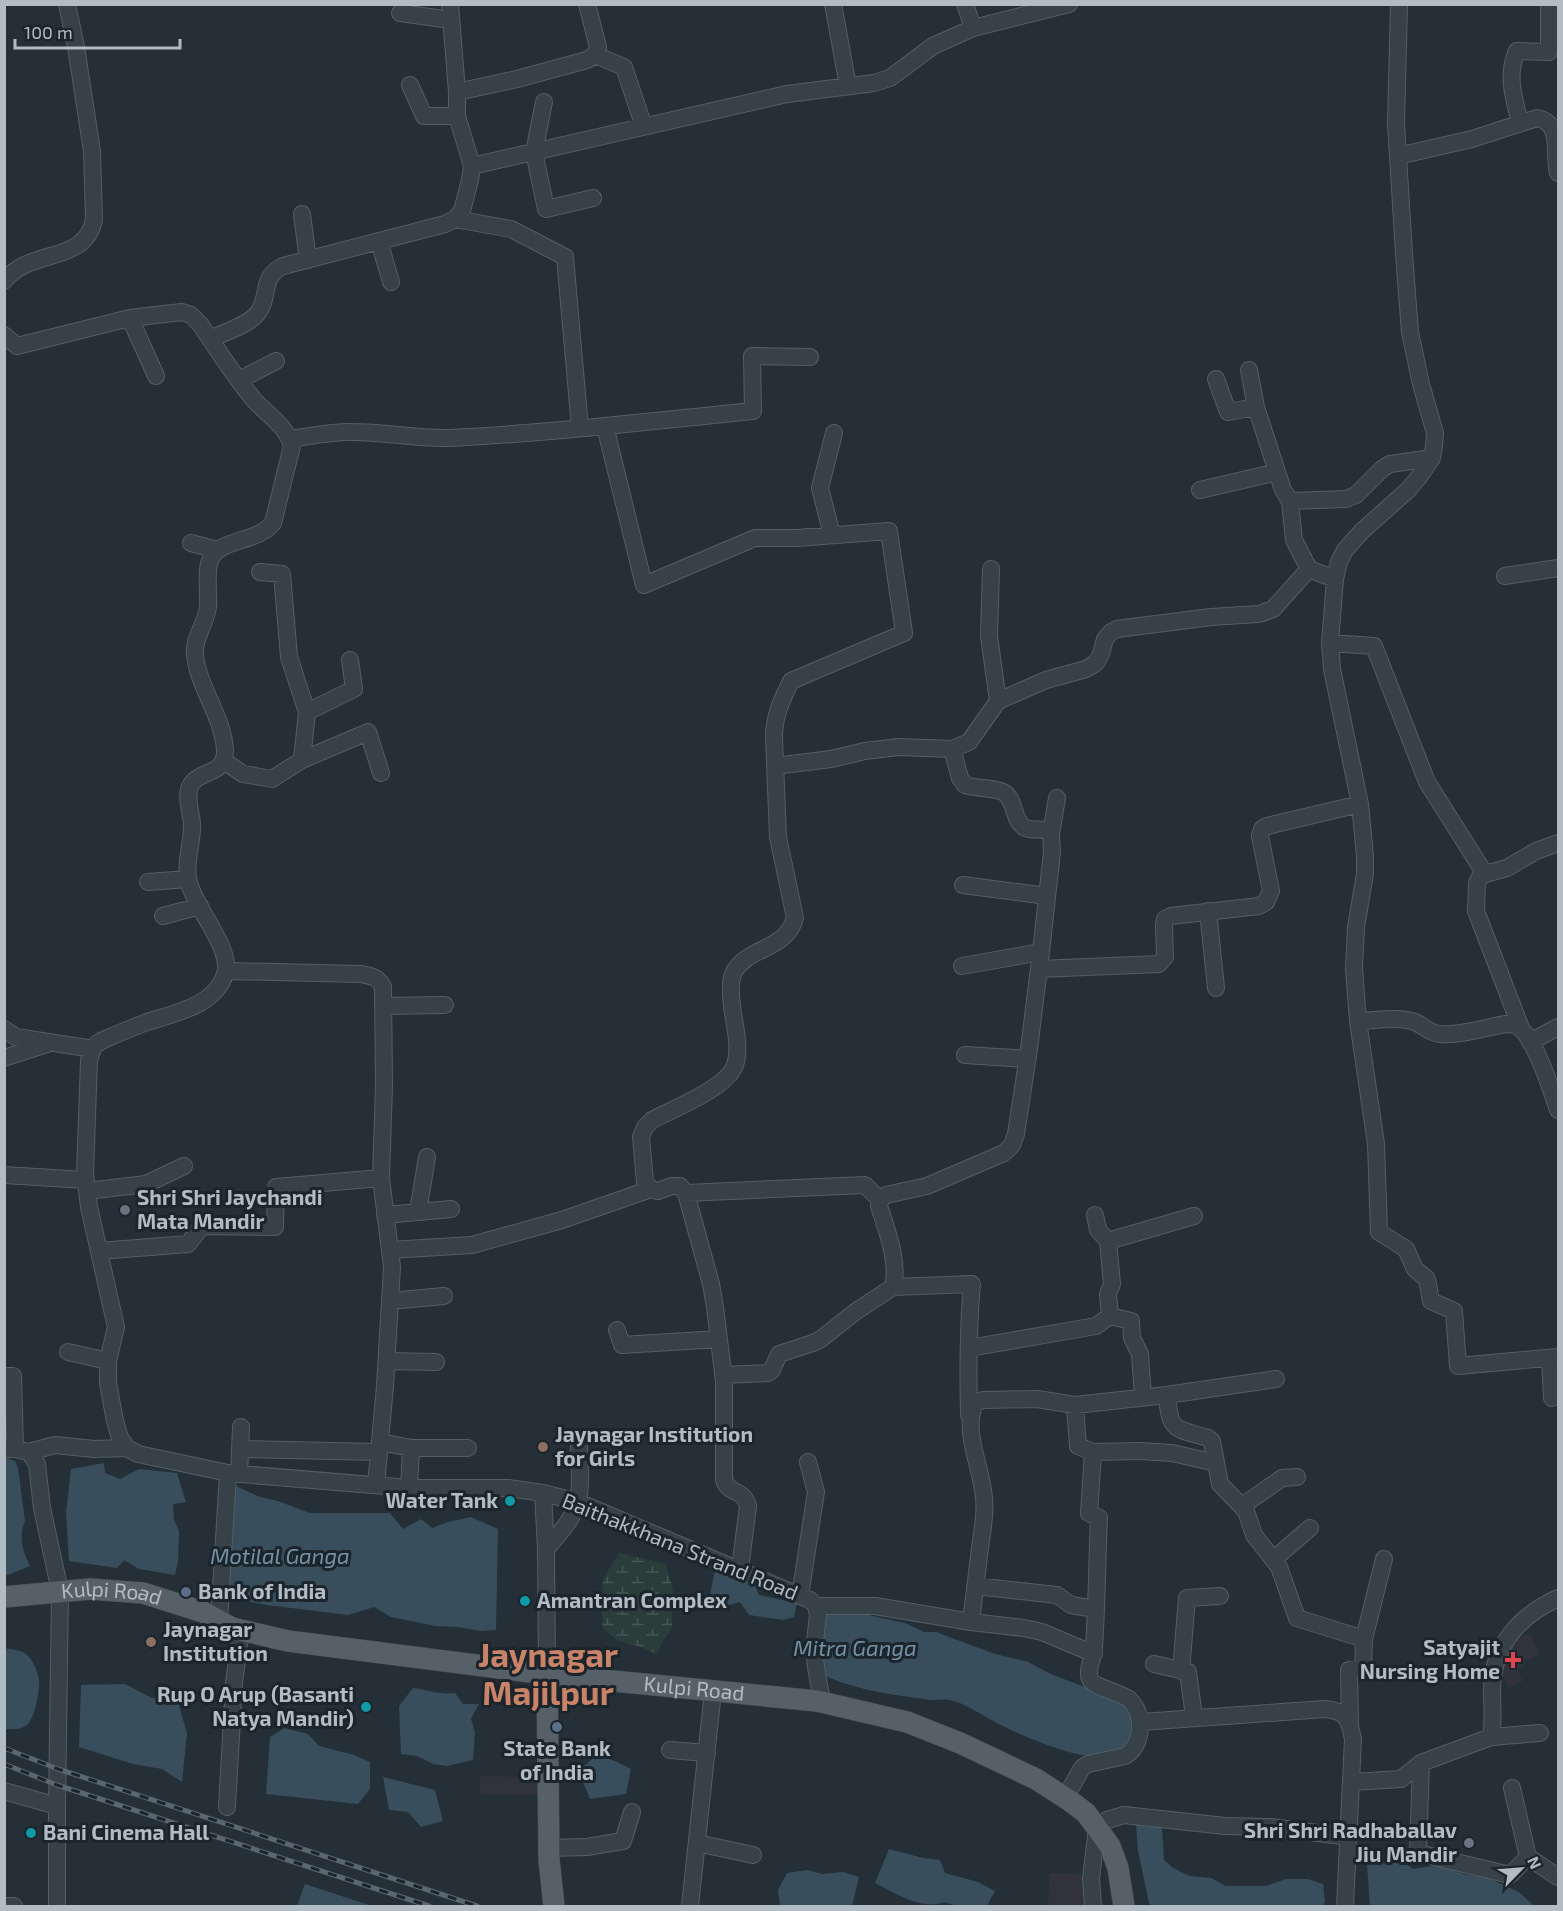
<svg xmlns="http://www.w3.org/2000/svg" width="1563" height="1911" font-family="'Exo 2',sans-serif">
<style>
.medical{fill:#31323c}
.wetland{fill:url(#wetland-marsh)}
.water{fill:#394e5c}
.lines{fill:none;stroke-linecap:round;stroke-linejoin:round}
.minor-casing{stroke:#555e65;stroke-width:18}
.major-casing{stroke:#434c54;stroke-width:22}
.minor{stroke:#374148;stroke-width:16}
.major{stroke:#556068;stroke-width:21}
.rail-casing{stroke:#5b6770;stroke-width:5}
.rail{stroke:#1c252c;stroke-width:3;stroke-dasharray:9;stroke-linecap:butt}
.worship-dot{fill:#6b7280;stroke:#1c252c;stroke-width:2}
.education-dot{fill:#8d6e63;stroke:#1c252c;stroke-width:2}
.culture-dot{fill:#0f9aa8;stroke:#1c252c;stroke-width:2}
.service-dot{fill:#5c6f8a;stroke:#1c252c;stroke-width:2}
.health-dot{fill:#e0444e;stroke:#1c252c;stroke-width:2}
.labels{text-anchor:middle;stroke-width:6;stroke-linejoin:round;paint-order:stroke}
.poi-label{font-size:21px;font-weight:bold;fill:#b2bcc4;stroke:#1c252c;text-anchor:start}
.street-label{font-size:21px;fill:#b2bcc4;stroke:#1c252c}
.water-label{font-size:22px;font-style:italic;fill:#7591a4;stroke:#1c252c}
.town-label{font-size:33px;font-weight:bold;fill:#c88369;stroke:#1c252c}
</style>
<defs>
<pattern id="wetland-marsh" width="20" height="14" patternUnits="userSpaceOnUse" patternTransform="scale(1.5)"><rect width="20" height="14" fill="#2a3d3a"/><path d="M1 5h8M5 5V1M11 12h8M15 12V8" fill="none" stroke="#465755"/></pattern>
</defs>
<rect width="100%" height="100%" fill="#242f37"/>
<path class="medical" d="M1530 1633 1540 1654 1525 1661V1664L1517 1669 1523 1681 1509 1688 1504 1677 1500 1676 1496 1663 1516 1638Z
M480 1776 545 1777V1795L480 1794Z
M1049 1873 1088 1874V1906H1048Z"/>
<path class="wetland" d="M619 1553 666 1564 673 1590 672 1629 663 1641 656 1654 641 1647 618 1641 603 1629 601 1607 603 1579Z"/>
<path class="water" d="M4 1457 15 1461 18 1468 25 1521C18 1538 23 1551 30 1566L5 1576Z
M104 1463 105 1473 120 1479 139 1469 177 1473 186 1502 173 1504 174 1520 179 1531 178 1562 175 1575 139 1569 124 1560 117 1568 69 1561 66 1513 71 1469Z
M234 1485 260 1497 278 1501 310 1513H390L403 1529 421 1519 432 1528 448 1522 471 1517 498 1529 496 1630 480 1631 458 1627 435 1626 391 1617 374 1607 348 1615 267 1605 226 1598Z
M716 1566 752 1578 759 1595 797 1603 794 1617 783 1620 749 1615 740 1602 725 1606 708 1604Z
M851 1607 872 1616 905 1623 924 1632H936L995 1654 1028 1662 1053 1675 1085 1687 1112 1693 1132 1711 1136 1728 1126 1748C1118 1751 1108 1756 1100 1757 1075 1758 1022 1736 999 1724 983 1716 967 1704 950 1700 944 1699 937 1700 931 1700 894 1695 853 1690 819 1673L822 1611Z
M5 1648C12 1650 21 1649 27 1655 33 1660 38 1672 39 1680 40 1690 35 1718 27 1725 20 1730 13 1729 5 1729Z
M125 1684 152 1698 178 1702 187 1733 182 1782 162 1769 133 1764 79 1747 81 1685Z
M413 1688C428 1690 440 1695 455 1693L463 1704H479L471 1719 475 1732 473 1760 447 1766 433 1764 417 1756 401 1754 399 1706Z
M284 1728 308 1734 319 1746 354 1755 370 1762V1789L358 1804 266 1794 270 1737Z
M597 1755 615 1761 631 1769 626 1794 590 1799 583 1782 584 1766Z
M383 1777 435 1790 443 1821 421 1827 408 1812 389 1810Z
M1136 1823 1162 1828 1164 1860 1173 1868 1190 1876 1211 1878 1226 1886H1266L1286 1879H1308L1323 1884 1325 1901 1323 1906H1152L1149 1903 1138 1851Z
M889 1849 923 1858 940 1860 945 1873 978 1882 995 1891 987 1906H958L944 1902C922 1911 895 1893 875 1883Z
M1401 1860 1413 1869 1438 1865 1464 1874 1490 1879 1519 1892 1534 1906H1370L1367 1865Z
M808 1870 822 1874 843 1872 859 1877 852 1906H780L778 1890 787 1873Z
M305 1884 372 1906H297Z"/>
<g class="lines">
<g class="minor-casing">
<path id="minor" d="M833 4 848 86
M965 4 973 28
M1399 4 1396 123 1404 254 1410 332 1421 384 1435 433 1434 447 1432 458 1419 477 1408 490 1362 531 1345 550 1339 562 1335 579 1330 643 1332 669 1360 804 1365 856V874L1356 927 1354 968 1358 1021 1376 1144 1379 1232 1406 1249 1415 1269 1427 1279 1431 1301 1454 1311 1458 1366 1558 1357
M400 13 451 20
M595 55 624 67 644 127
M410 85 424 116H457
M457 92 517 79 587 60 595 55 598 47 587 4
M544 102 534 152 546 209 593 198
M1520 123C1514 98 1506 75 1517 51L1549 52V4
M1398 156 1472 139 1537 118C1563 123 1553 154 1558 173
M472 166 787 94 874 83 890 78 933 46 973 28 1069 4
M302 214 308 260
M455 219 511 229 565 257 580 428
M379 241 391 282
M4 281C31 247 84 265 94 220L92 151 76 47 67 4
M130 318 156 376
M4 335 17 346 130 318 182 312 191 315 200 324C217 349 234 376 254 400 267 414 287 427 292 446L273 523C257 543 222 538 211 558 205 569 209 593 208 607 206 624 193 638 195 655 198 687 224 718 225 751 225 775 203 769 192 783 184 793 191 812 192 823 193 841 185 860 188 878 192 906 233 947 225 974 215 1006 175 1013 147 1022 137 1026 127 1030 117 1034 109 1038 99 1040 94 1047 91 1051 91 1056 89 1060L85 1174 89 1207 116 1327 108 1361V1383L115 1421 120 1438 127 1448 138 1454 228 1473 409 1488H508L543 1493 546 1549 547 1674
M210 339C223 333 248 325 257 314 271 297 259 278 283 266L445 224 455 219 462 211 470 180 472 166 457 116V92L450 4
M1249 370 1256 407 1283 490 1290 501 1346 499 1356 495 1382 469 1390 464 1432 458
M1216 379 1228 412 1256 407
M239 380 276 361
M605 426 644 585 755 538H797L889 531 904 633 791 681C782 699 774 716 774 737L778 837 795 918C786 950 751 946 735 970 729 980 731 994 732 1006 734 1023 741 1048 735 1065 727 1088 673 1109 652 1120L645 1127 641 1137 645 1182 651 1189 658 1191 672 1186H680L686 1193 711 1284 715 1307 724 1381V1480C730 1496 742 1487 748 1506L740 1569
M290 439C311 436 333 431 353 432 386 432 416 439 449 438 551 433 652 421 753 411L752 356 810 357
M1200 490 1277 472
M1290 501 1294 540 1309 569
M832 535 820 488 834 433
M191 543 217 550
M991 569 989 636 998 701
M260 572 282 574 289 657 307 712
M1505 576 1558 568
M1330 643 1374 646 1427 782 1485 874
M302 760 368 732 381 773
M224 761 243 774 272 779 302 760 307 712 354 689 350 660
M775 766 831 759 865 751 898 747 952 749
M1051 834 1057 798
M148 882 188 879
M963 885 1047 896
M1208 911 1216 988
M163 916 200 906
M962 966 1041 952
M1039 969 1159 964 1165 957 1164 925 1165 919 1171 916 1259 906 1266 902 1271 891 1260 836 1262 829 1267 826 1360 804
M226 971 361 974C372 976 378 977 383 987L384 1085 381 1178 392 1267 385 1386 376 1485
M383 1006 445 1005
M1358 1021C1375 1021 1398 1016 1415 1022 1424 1026 1429 1033 1440 1034 1459 1036 1487 1027 1506 1024 1511 1024 1516 1024 1520 1028 1536 1041 1551 1089 1558 1110
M1521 1028 1476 911 1477 883 1480 877 1485 874 1507 868 1536 851 1558 843
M4 1029 16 1037 93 1049
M1530 1042 1558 1027
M965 1055 1028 1059
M4 1058 47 1044
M4 1175 85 1180
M87 1191 146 1184 184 1166
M686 1193 865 1185 880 1200
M418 1212 427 1157
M385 1215 451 1209
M1095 1215 1098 1230 1108 1241 1112 1284 1108 1294 1110 1316 1131 1321 1132 1338 1140 1354 1143 1397
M1108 1241 1194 1216
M390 1250 472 1245 562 1220 651 1189
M99 1251 188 1244 202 1226 275 1227 276 1187 381 1178
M893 1287 972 1284C968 1327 968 1371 969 1415
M390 1301 444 1296
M617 1330 622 1345 719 1339
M969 1348 1096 1326 1110 1316
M68 1352 108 1361
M1550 1358 1552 1398
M387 1361 436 1362
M723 1375 768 1373 772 1370 779 1354 813 1343 821 1339 855 1312 893 1287C899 1261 887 1231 879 1206L880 1200 886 1195 927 1186 1004 1153 1012 1145 1016 1134 1029 1049 1041 952 1052 852 1051 834C1042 825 1033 833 1024 827 1012 819 1016 799 1003 792 992 787 977 789 965 785L960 778 952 749 969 742 998 701 1046 680 1086 669 1096 663 1101 654 1105 639 1111 632 1117 629 1211 617 1259 614 1273 609 1309 569 1335 579
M4 1376H13L15 1449
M1167 1395C1170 1432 1174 1428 1208 1438L1212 1441 1220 1484 1246 1511 1254 1535 1279 1567 1297 1618 1364 1639 1363 1668 1349 1670 1350 1724
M380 1442 411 1448H468
M4 1449H15L29 1452 37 1464 42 1508 60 1591 57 1806V1906
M240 1449 379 1452
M29 1452 55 1445 94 1449 127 1448
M1093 1452 1140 1451 1172 1453 1216 1463
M239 1474 241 1427
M409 1488 411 1448
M543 1493 578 1502 810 1600 816 1606 818 1615 814 1650 816 1667 822 1702
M1242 1506 1282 1478 1297 1477
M546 1549C558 1535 573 1520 578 1501 582 1484 579 1462 579 1444
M1274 1559 1310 1528
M975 1586 1057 1595 1071 1605 1096 1609
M800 1596 816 1492 808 1462
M816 1606H875L971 1622 1024 1628 1042 1632 1094 1654
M219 1621 228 1473
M971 1622C974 1597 977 1573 980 1548 982 1532 986 1515 984 1498 982 1467 962 1432 975 1403L983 1400 1037 1399 1075 1405 1167 1395 1276 1379
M1364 1639 1384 1559
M1154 1664 1188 1672 1194 1717
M1181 1671 1187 1598 1220 1596
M1141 1722 1325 1709C1346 1711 1349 1718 1353 1739L1345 1906
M1491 1737 1540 1733
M670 1750 707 1753
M1421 1763 1418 1853 1510 1875 1528 1857 1512 1788
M1352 1782 1401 1779 1421 1763 1491 1737C1494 1721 1492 1707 1492 1691 1492 1646 1519 1616 1558 1598
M4 1791 57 1806
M1065 1798 1082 1768 1088 1764 1125 1756C1143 1746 1145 1715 1130 1700 1121 1692 1094 1688 1090 1679 1086 1671 1094 1656 1094 1647 1097 1604 1097 1561 1099 1518L1089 1513 1093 1452 1078 1446 1075 1405
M227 1807 234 1683 241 1630
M697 1843 753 1855
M549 1848 587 1847 623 1841 632 1812
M1528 1857 1558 1877
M4 1906H14
M690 1906 713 1691
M1093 1906 1091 1879 1097 1827 1107 1820 1124 1815 1225 1826 1270 1827 1349 1837"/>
</g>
<g class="major-casing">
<g id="major">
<path id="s1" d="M4 1597 90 1589 143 1593 203 1612 232 1628 288 1641 562 1676 817 1701 907 1722 960 1743 1036 1779 1070 1801 1086 1813 1110 1846 1118 1868 1124 1906"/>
<path d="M547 1674 549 1860 554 1906"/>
</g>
</g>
<use href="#minor" class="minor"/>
<use href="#major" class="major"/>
<g class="rail-casing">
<path id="rail" d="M4 1748 58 1769 477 1906
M4 1764 57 1785 429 1906"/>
</g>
<use href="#rail" class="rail"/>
</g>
<g class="worship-dot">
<circle cx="125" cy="1210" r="6"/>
<circle cx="1469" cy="1843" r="6"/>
</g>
<g class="education-dot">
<circle cx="543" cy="1447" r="6"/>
<circle cx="151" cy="1642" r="6"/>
</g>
<g class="culture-dot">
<circle cx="510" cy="1501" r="6"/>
<circle cx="525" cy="1601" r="6"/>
<circle cx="366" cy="1707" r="6"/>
<circle cx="31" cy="1833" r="6"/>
</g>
<g class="service-dot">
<circle cx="186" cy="1592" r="6"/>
<circle cx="557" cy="1727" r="6"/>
</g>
<path class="health-dot" d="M1510 1651h6v6h6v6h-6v6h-6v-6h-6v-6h6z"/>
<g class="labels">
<g class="poi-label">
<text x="137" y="1205">Shri Shri Jaychandi<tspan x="137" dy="24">Mata Mandir</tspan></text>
<text x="555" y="1442">Jaynagar Institution<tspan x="555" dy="24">for Girls</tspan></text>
<text x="498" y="1508" text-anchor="end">Water Tank</text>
<text x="198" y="1599">Bank of India</text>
<text x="537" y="1608">Amantran Complex</text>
<text x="163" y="1637">Jaynagar<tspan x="163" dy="24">Institution</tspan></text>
<text x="1500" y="1655" text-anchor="end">Satyajit<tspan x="1500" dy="24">Nursing Home</tspan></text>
<text x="354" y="1702" text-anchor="end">Rup O Arup (Basanti<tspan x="354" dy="24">Natya Mandir)</tspan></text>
<text x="557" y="1756" text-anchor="middle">State Bank<tspan x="557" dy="24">of India</tspan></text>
<text x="1457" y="1838" text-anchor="end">Shri Shri Radhaballav<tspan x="1457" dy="24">Jiu Mandir</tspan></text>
<text x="43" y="1840">Bani Cinema Hall</text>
</g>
<g class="street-label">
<text transform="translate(680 1547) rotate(22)" y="7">Baithakkhana Strand Road</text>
<text dy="7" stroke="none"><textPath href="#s1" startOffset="108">Kulpi Road</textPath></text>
<text dy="7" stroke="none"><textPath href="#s1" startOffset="702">Kulpi Road</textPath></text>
</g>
<g class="water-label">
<text x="280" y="1564">Motilal Ganga</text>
<text x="855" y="1656">Mitra Ganga</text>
</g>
<g class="town-label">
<text x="548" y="1667">Jaynagar<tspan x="548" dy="38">Majilpur</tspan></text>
</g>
</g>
<rect width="1563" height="1911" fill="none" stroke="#b2bcc4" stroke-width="12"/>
<g transform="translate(1521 1869) rotate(65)" stroke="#1c252c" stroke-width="4.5" paint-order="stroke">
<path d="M0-4.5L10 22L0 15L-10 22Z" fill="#b2bcc4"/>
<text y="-9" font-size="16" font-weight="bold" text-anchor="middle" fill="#b2bcc4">N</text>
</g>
<path d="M15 39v9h165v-9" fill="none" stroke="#b2bcc4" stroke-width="3"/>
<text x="24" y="39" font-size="18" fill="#b2bcc4" stroke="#1c252c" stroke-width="4.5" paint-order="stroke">100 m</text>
</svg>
